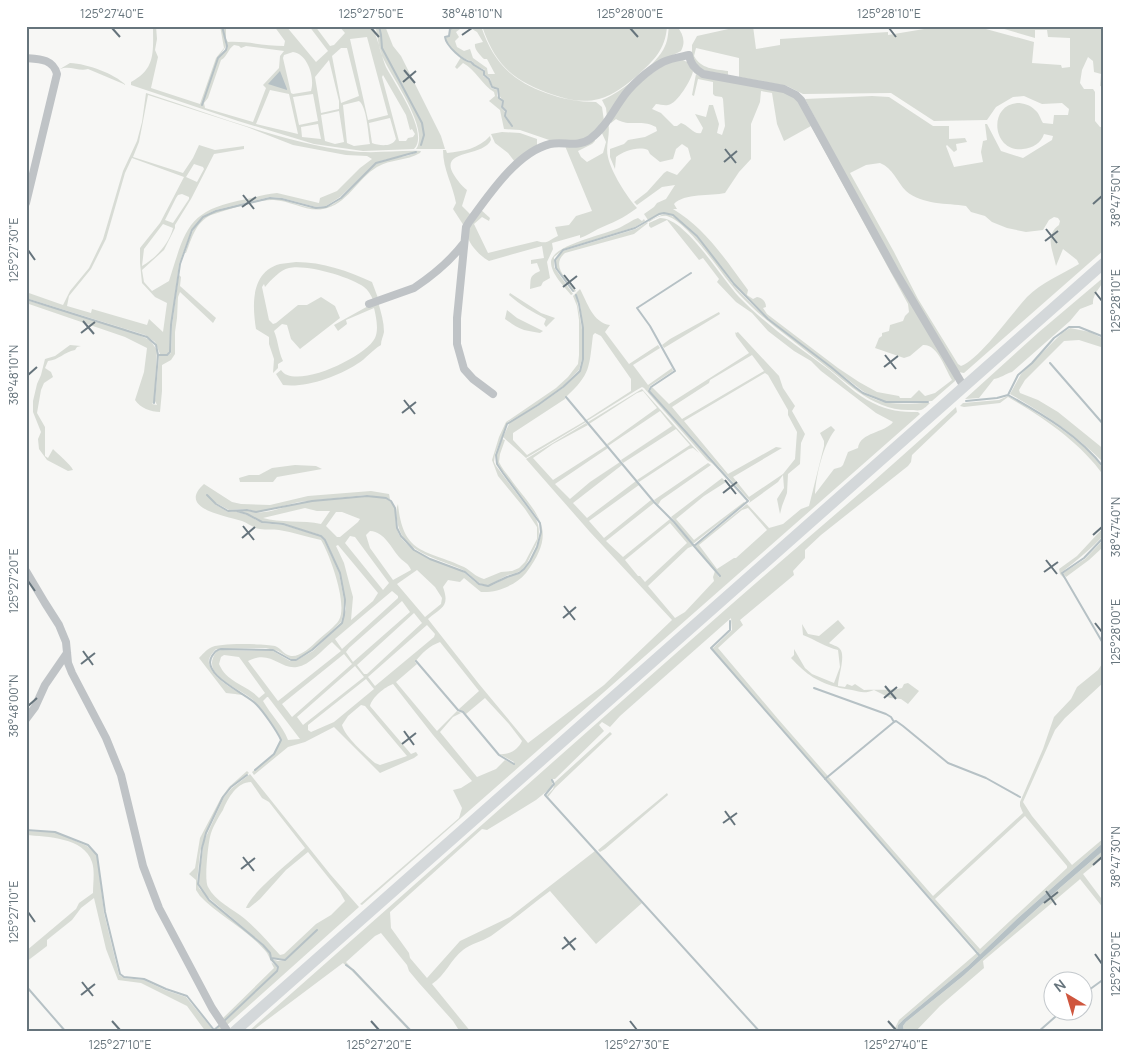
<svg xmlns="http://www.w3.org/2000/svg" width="1130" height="1058" font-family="Manrope,sans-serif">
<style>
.green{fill:#d8dcd5;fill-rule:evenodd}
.water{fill:#b6c1c5}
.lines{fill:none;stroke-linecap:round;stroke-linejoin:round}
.stream{stroke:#b6c1c5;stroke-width:2}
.minor{stroke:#bfc3c6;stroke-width:8}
.highway{stroke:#d4d8da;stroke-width:11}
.ticks{fill:none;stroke:#66747c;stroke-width:2}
.neatline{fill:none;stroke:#66747c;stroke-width:2}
.ticks-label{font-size:12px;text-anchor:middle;fill:#66747c}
</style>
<rect width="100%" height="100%" fill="#f7f7f5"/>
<path class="green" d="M153 26H156L157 39 155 50 158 57 151 88 200 104 216 58 224 48 220 26H222L226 46 218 58 202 105 218 59 226 50 227 46 222 26H226V39L228 42C247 41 265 46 284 46L285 41 274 26H286L316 62 328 51 309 26H315L330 46 334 45 345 33 339 26H371C376 30 382 59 387 69 395 84 430 134 414 149L363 151 314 144 238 121 131 85V82C156 69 153 52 153 26ZM367 37 388 115 368 120 350 39ZM234 45 239 46 241 48 246 46 284 51 280 56 279 68 263 85 266 88 253 122 205 108 204 103 208 98 221 60C227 57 228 49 234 45ZM341 48H347L359 96 341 103 332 56ZM293 52C308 54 315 78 311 91L293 94 291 93 283 58 284 55ZM329 60 339 101V109L321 113 315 77ZM383 75 406 115 410 130 412 129 415 134 413 137 408 138 406 141H399L382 77ZM270 90 289 94 298 134 256 124ZM313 94 318 121 299 125 293 97ZM359 101C367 107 368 133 370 144L354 146 347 143 343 105ZM339 111 344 142 335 144 325 141 321 115ZM390 118 396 139C392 147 380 146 372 143L369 123ZM318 124 321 139 302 137 301 127Z
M373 26H385L393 46 401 56 441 136 445 149H416C430 130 393 79 384 60 379 50 378 40 376 29Z
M457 26H464L456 32 459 37 455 41 457 47 464 51 470 49 473 58 487 68 488 74H495L487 59H484C480 55 474 49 475 44L483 42 477 32 472 29 473 26H481C493 62 511 80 546 93 562 99 579 102 596 102L602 107 604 121 596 130 580 142H555L520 130 504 129 500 110 489 101 495 96 494 92C483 86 475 69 463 63L457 69 455 67 461 57 484 71 483 76 489 79 491 88 497 90V96L502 101 501 107 505 112V116L512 127 506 116 507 111 503 107V101L499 95 498 89 492 87 490 78 485 75V70L474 65 472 61C462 60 448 47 445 38L449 36 450 30Z
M482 26H666L667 27C665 50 654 60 638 75 626 85 614 95 599 99 584 103 568 100 554 95 514 81 496 67 482 26Z
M669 26H677C683 34 686 42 681 51L661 61 607 117 606 108 602 100C620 93 658 64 665 46 668 40 668 33 669 26Z
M742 26H753L756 49 780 45V39L888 32V35L942 26H975L1034 42 1032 63 1061 65 1062 68 1070 67V38L1048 37 1047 30H1035V38L994 26H1104V87L1100 86 1101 74 1094 72 1093 61 1088 57 1082 70 1080 83 1084 89H1093L1095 92V121L1100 127H1104V250L964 373 958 372 898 273 805 99 872 96 889 97 933 126H949V139L965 138 967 142 956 144 957 150 954 152 947 145 946 146 954 167 983 162 981 152 983 141 987 140 985 124H987L1001 151 1023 158 1052 140 1053 136 1044 134C1041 143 1033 148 1023 149 993 153 987 106 1017 103 1024 103 1030 105 1035 110 1039 113 1040 118 1043 123L1053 124 1054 115H1068L1069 109 1062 103 1042 104 1024 96 1013 97 996 107 987 120 934 121 891 93 803 94 787 86 739 77V58L696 48 694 56C701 69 714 69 728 71V75L701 70 692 58V45L697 36ZM880 163C893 168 897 182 906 191 922 205 947 203 966 206L971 212 985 216 992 222 1007 228 1026 232 1043 230 1049 220 1054 217 1058 218 1060 221 1059 225C1044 236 1053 250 1056 266L1063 249 1077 260 1079 264C1062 274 1041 283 1027 297 1012 313 980 359 961 366L958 364 918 299 894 252 850 173 866 165Z
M681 59 687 62 693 71C692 79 677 104 668 105 664 106 660 104 656 104L652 109 661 113 674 126H677L681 123C688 125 694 135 701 133L703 128 695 114 706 117 709 105H713L719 124 717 133 722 135 725 126 723 99 722 97 715 96 713 94V82L698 79 694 96 692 95 696 74 699 76 788 92 796 96 955 378V381L932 401 896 403 886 402 864 392 768 318 734 284 697 235 680 220 673 215 664 213 648 220 644 214 654 207 657 203 666 199 675 185 662 187 637 205 634 202 647 192 664 173 667 171 677 175 691 159 688 148 682 144 676 149 673 159 660 162 650 154 648 150C638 146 624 151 616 157L615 169 610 157V149L624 144 628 140 645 137 657 131 656 127C640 118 631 128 616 119L611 123 610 118 638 84 666 63ZM761 91 772 93 777 124 784 141 811 126 908 304 909 312 905 316 903 321 890 325 889 331 882 333V336L879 338 875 348 904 358 910 356 923 345C938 344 945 369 952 380L935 393 925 396 919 390 911 398H900L899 396 877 392 859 382 838 368 767 314 763 308 766 307C766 301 762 298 757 297L753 299 747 295 748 290C726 260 705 228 673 209H677L674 204C684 193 711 196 725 193L739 172 751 159V124L760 102Z
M70 63C88 64 113 73 126 85L88 69C79 72 70 65 60 69Z
M146 93C213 114 280 142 350 151 374 154 399 150 421 151L420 153C407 161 390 159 377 167 357 179 347 205 323 209 307 212 291 201 274 200 256 199 229 210 211 215 195 223 192 238 186 253H185C189 241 192 228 201 219 210 210 265 197 278 199 293 201 310 212 326 207 346 202 359 175 377 163 389 156 406 159 416 152L376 163 340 197 326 206 316 207 282 198 270 197 216 210 203 216 192 229 179 264 171 325 170 351 167 354H160L155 342 145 335 26 298V292L63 305 70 291 89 268 103 239 123 171 137 141 142 122ZM148 95 247 127 293 145 346 155 367 156 372 159 360 168 337 191 320 198 319 203 277 193C266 194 257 197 247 199 187 210 186 228 169 281L152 291 144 282 142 270 164 250 175 228V225L191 199 214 154 244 149V146L215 150 199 145 193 158 183 173 133 157 139 142ZM132 158 184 177 160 223 140 248V263L142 283 155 297 167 303 163 332 149 319 147 325 92 309 91 313 67 306 69 296 91 269 106 239 125 173ZM194 164 203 167 204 169 197 182 186 177ZM182 194 189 197V199L173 223 165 220 176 198 178 195ZM163 224 173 228C169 244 156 258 142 266L144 249Z
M608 122C611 134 605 146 608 157 611 172 627 197 637 208 622 219 614 222 598 229 592 232 586 236 580 238V235L552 243 553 249 547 262 550 278 543 282 541 286 530 289C531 278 529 276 540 271L537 263 531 264V260L544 258 542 246 489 261C481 257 464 241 468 230 470 223 476 216 480 209L490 218 489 221 482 217 474 224 488 253 537 241C548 245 550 239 558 236L555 227 569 225 576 216 592 211 565 146 594 138 595 141 592 144 578 151 581 157 587 162 603 153 606 142 601 131Z
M502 132 520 133 537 139V146L515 162 508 153 495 143 491 134Z
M490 136 491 140C482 158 438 149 454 175 458 181 461 185 467 190L462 206 471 215 464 226 453 209 456 203C453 185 443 170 443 150H446L447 153C464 151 478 149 490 136Z
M664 214C691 217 716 263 732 283 760 317 797 340 831 367 846 379 859 394 877 400 894 406 912 403 930 403 928 405 924 409 921 410 918 411 913 410 910 410 871 411 844 379 815 358 789 337 762 319 739 294 722 276 690 223 667 216 660 215 654 219 649 222L648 221Z
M638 218 642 221 644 219 645 221 635 227 564 249 554 257V267L573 294 571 295C564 286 551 274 551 262 551 245 608 234 621 227 627 224 632 220 638 218Z
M660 218C686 218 721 278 739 297 766 325 797 346 828 369 843 381 856 395 873 403 889 411 900 412 918 412L920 414 362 905 360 904 459 818 462 808 453 790 461 788 472 781 433 735 393 684C385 687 372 697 370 706L411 754 416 752 418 755 414 758 380 773 334 727 305 742 288 747 254 775 252 772 274 754 281 740C277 730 260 706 252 699 238 687 198 675 217 651L221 650 273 651 290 661 297 660 313 651 342 623 346 608 340 573 326 540 321 535 283 524 262 522 248 514 238 511C247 509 255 514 264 512 275 511 286 506 297 504 313 500 374 494 387 499 399 504 394 520 397 530 399 536 403 541 408 545 422 558 441 563 459 570 467 573 472 581 480 585 491 589 499 581 508 577 513 575 518 575 522 571 528 566 531 560 534 553 541 541 544 529 537 517L497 464 496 455 502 439 505 440 500 454 499 462C502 469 508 475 512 481 539 517 558 530 526 573 516 585 497 593 481 592L464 578 460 582 448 580 443 587C450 607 442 607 428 619L479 684 528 743 604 685 672 620 590 532 526 459 586 423 588 425 553 444 533 458 553 480 606 446 608 448 555 484 570 499 590 482 620 462 622 465 573 503 587 518 636 481 639 485 589 521 604 538 651 500 654 503 606 541 623 557 670 519 693 546 688 548 648 586 675 618 685 612 714 581 713 577 715 571 719 577 720 576 695 546 747 504 769 528 783 524 801 509 809 506 824 446V441L820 433 831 426 835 430C823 445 816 476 815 494L834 469 841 467 843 465 848 452 858 448C860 432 885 433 893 422L876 413 821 371 811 361 794 351 768 331 752 313 736 302 717 282 719 279 703 258 699 260 667 220 651 228 649 226V223ZM305 508 317 511H330L321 524C304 520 279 523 263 518ZM748 508 767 530 736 558H734L717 569 699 545 742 510ZM336 512H342L360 519 358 522 340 537H337L326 526ZM670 523 687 543 645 582 640 576H638L625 560ZM370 531C385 532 391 548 400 558 404 562 409 564 411 570L393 580 370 548 366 535ZM350 536 355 537 389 583 383 590 345 543ZM338 545 378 593 373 601 351 620 353 597 350 586 344 563 336 546ZM417 570 435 587 442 598 441 604 425 617 397 584ZM392 591 398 596V598L342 649 335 639ZM402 601 410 612 353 662 346 652 349 648ZM414 613 422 623 367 674H364L357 665ZM427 625 435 634 434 637 375 686 368 677ZM332 642 341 651 278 701 248 661C271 649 280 670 297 667 310 665 322 650 332 642ZM440 642 479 691 459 709 466 714 485 698 509 724 522 741C518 750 509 755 499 754L514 762 513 764 505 760 496 769 477 777 440 732 453 717 461 713 457 711 437 731 396 682 417 664 415 662C422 653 429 646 440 642ZM344 654 352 664 292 717 282 704ZM224 655 239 657 265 693 259 698C246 684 227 683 219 664L221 657ZM355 666 364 677 303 725 297 717ZM366 679 374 689 334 722 311 732 308 730V725ZM267 697H268L300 739 288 740C282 725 271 715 263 701ZM361 705 365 706 407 756 380 765 375 763C365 754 345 737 342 725L348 716Z
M647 222 648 223 634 234 565 253C550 266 567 279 576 291L574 292 556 268 555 260 563 251 636 229Z
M296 262C323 262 348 271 372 282L378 298 373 300C371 295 368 290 364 287 351 277 306 264 289 268 280 270 271 280 265 287L264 284 262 287 269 320 273 324 276 323 298 305H307L321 297 335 306 340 318 300 349 291 339 287 325 282 324 274 331C278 340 278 350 283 361L278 364V368L273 373 274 359 269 344V337L256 329C252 304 251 272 280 264 285 263 291 263 296 262Z
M179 275 181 277 180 286 216 318 213 323 180 292 178 297 177 318 175 332V354L171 360 162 365V391L160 412C151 412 140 408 135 400L144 372 147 348 125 337 26 303V300L125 329 150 340 157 350 154 402 152 404 157 405 155 401 159 356 168 355 171 353 172 325Z
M1104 277C1103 287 1092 293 1093 304L1080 309 1070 321 1012 372C1005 374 1001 378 994 379L979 398 965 399 1039 332Z
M580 289C587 302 593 323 610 325L605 332 629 364 658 345 660 348 633 365 648 385 672 368 673 371 650 386 648 391 747 501 713 464 707 460 644 388 642 387 635 391 587 421 586 420 631 391V379L601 336 595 333 593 335C589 367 591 374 566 397L565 399 513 433V440L527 455 585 421 586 422 526 458 503 437 510 422 538 406 563 388 580 371 583 359V328L580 304 576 295 582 329V359L579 370 562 387 538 405 508 422 495 454 494 462 496 466 536 519C542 533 538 542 531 555 528 561 526 567 520 571 516 574 510 574 506 576 499 579 493 586 485 585 476 583 471 574 463 570 438 558 400 553 397 519 396 514 396 509 398 504 403 555 425 549 464 567 471 571 476 577 484 579L501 572 512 571 519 568 525 562 537 539V527L525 509 498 476 492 460 499 437 506 422 556 388 568 377 578 364 579 355V320L577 306 573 296Z
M510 293 541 313 555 318 546 327 544 324 546 319C533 312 520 305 509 295Z
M378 302C381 312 384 322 384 332 383 337 381 340 381 345 372 350 366 359 357 364 337 377 306 388 283 385L276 374 281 370C294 391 366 357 375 338 379 330 376 316 374 308L346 320 347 324 338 331 334 325 370 305Z
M507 310 517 318 543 331 540 333C534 332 529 331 524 330 517 328 511 323 505 319Z
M719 312 720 314 664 348 662 345 670 339Z
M1070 328 1090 332 1104 339V348L1079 340 1064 341 1025 380 1019 390 1020 393 1038 400 1058 412 1100 446 1104 450V463C1076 435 1044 413 1010 394L1021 374 1062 333Z
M735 332 736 333 738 332 779 376 783 388 795 406 792 411 805 434 801 443 800 464 788 474 787 493 782 506 780 514 777 499 784 488 783 475 778 482 749 503 750 501 650 391 652 387 669 404 749 353 736 336ZM752 355 764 371 682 419 672 407 709 383 710 380ZM765 373 768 375 788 410V415L797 432 795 459 783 474 749 497 733 477 782 448 776 447 728 474 684 421Z
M70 345 81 346 77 347 75 350C64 352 59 360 48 361L45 368 51 372 53 377 44 383 41 390 37 413 45 427V456L48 458 53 449C58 454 71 465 73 470L68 471 47 460 39 449 38 439 41 432 33 412V401L37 384 41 375 45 359 55 356Z
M642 389 699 453 693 448 689 449 639 482 637 480 690 445 676 429 623 463 621 460 672 426 660 411 608 446 607 444 657 408 643 391 637 393 589 424 588 422Z
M1008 396C1029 408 1104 451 1104 476 1080 442 1044 418 1008 397L1000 403 964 407 960 406 963 403 999 400Z
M956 407 957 412 912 455 911 462 908 466 821 535 805 550V558L793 571 794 575 740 620 743 625 718 648 778 719 933 896 1023 813 1020 806V802L1043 749 1054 717 1071 699 1077 687 1098 670 1104 661V682L1065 718 1055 730 1023 802 1032 816 1072 865 1104 838V842L1018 918 968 966 903 1020 898 1025 897 1030 895 1028 899 1020 978 952 712 649 732 630 731 618 620 716 610 727 602 722 599 725 604 731 555 779H552V787L536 800 487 830 482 829 390 912 391 928 409 953 410 958 427 978 460 941 510 917 595 851 642 903 596 944 550 891C530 906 511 922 491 936 481 942 470 944 463 950 451 959 445 976 432 984L471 1032H460L453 1021 419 983 409 971 407 965 381 933 375 936 346 962 413 1032H410L352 971 343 963 251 1032 250 1030C409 890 566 750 725 610 802 542 881 477 956 407ZM1025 816 1067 866V868L980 949 935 899Z
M708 463 711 465 661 500 658 505 654 500Z
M295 465 316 466 322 469 277 477 273 482H240L239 478 249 475H259L272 468Z
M722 478 726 482 704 496 676 519 694 540 744 502 745 503 693 544 671 517Z
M204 484 232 502 241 504 270 505 308 496 371 491 389 494 390 499 366 495 299 502 258 512 247 509 229 510 216 503 206 494 216 505 228 512 235 511 247 515 262 523 283 525 320 536 325 541 339 573 344 600 343 615 341 622 312 650 296 659H291L278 651 266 648 216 649C213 652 210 656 209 659 206 674 233 690 244 695L226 693 199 658C202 655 206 650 210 648 219 642 264 644 275 646 281 648 284 655 291 656 300 657 311 647 317 641 322 636 336 626 339 620 348 604 330 555 321 540 307 537 293 532 279 530 273 529 266 530 260 529 253 528 248 523 242 521 227 516 176 509 204 484Z
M1104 527V535C1091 549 1077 560 1062 572L1066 580 1060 574 1059 569 1077 556Z
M1104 539 1102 548 1089 560 1066 577 1063 573 1085 559Z
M838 620 845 628 829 643C832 645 838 646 840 649 846 656 838 677 838 686L845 687 847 684 852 686 855 684 864 690C877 689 889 691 902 688L904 684 908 683 919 691 908 704 901 699 890 698 874 690C865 694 860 692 852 690 848 689 844 689 840 688 817 682 807 675 791 658L794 655V649L805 668 812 674 834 683 840 667 838 650C825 647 816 640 803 635L802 624 808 634 819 636Z
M610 732 612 734 555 788 548 797 547 795 553 789 555 782Z
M247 771 249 773 231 786 223 797 207 830 200 852 197 882 199 888 209 900 263 946 270 954 271 962 277 967 276 971 222 1022 221 1020 274 968C271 963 270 958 267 953 251 932 219 916 200 896L196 890V880L189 874 195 868 200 838 221 798 229 787Z
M250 774 330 874 359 907 226 1026 223 1022 277 971 278 967 272 959 278 961 285 960 317 930 285 959 272 958 270 953 264 945 210 899 203 893 198 884 204 841 224 797 232 788ZM251 782 262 798 269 802 305 848C292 860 251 893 246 908H249L260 899 286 870 308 852 340 892 345 901 331 915 316 924 284 954 280 955C269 943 258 930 245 919 233 909 215 901 208 887 204 880 208 846 210 837 212 828 218 818 223 810 228 798 237 782 251 782Z
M667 793 668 795 605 849 600 852 598 850Z
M26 831 55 832 87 846 97 855 104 913 119 975 124 978 144 980 165 990 186 997 214 1031 220 1025 222 1028 220 1032H206L187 1006 141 983 118 980 106 949 94 898 81 908 72 920 47 940V946L26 962V951L76 909 79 903 93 893C93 883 95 871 92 862 84 837 47 837 26 835Z
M1104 850V857L1083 874 1104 902V909L1080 879 1079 880 983 961 984 968 940 1006 915 1032H904L903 1026 906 1022 963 976 1061 887Z"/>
<path class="water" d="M280 71 287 89V90L268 84Z
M1104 842V850L1061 887 963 976 906 1022 903 1026 904 1032H899L897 1030 898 1025 903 1020 968 966 1018 918Z"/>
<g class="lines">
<path class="stream" d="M379 26 381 35 382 48 422 123 424 135 421 145
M456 26 450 29 449 36 445 37C446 46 463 61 471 62L474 65 484 71V75L489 79 492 87 498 89 499 98 503 101 502 107 506 111 505 116 512 126
M202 105 218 58 226 50 227 46 222 26
M691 273 637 308 650 326 675 371 651 387 649 391 748 501 694 546 720 576
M573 291 556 268 555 260 563 250 635 228 659 214 664 213 673 215 697 236 734 284 768 319 831 367 855 387 863 393 886 402H928
M26 299 147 337 156 345 158 355 154 403
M158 355H167L170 352 171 325 180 264 192 230 203 217 216 211 270 198 282 199 316 208 326 207 341 198 376 163 416 152
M1050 363 1104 425
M1008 395 1018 375 1032 363 1054 338 1069 327H1079L1104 337
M566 397 654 502 674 522 694 546
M966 401 997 398 1008 395C1042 414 1080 436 1104 468
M207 495 216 504 228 511 247 510 256 512 312 501 367 496 386 498 391 501 395 508 397 528 401 536 414 550 430 559 465 572 479 584 488 586 507 577 519 573 524 569 530 561 537 547 541 532 540 523 503 473 497 464 496 455 507 424 538 405 563 387 580 371 583 359V328L579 304 576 295
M237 511 247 514 262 522 283 524 321 536 325 540 340 573 345 600 344 615 342 623 312 650 296 660H291L273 650 221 649C216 650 215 652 212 656 200 675 247 694 256 704 263 711 277 731 281 740L274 754 255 770
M1104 537 1084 558 1062 573 1104 645
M730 621V630L711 648 979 955
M416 661 458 710 463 712 499 755 514 764
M814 688 886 714 891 717 894 722 896 721 903 726 948 763 986 778 1020 797
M247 775 231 787 223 797 206 833 202 848 198 884 209 900 263 945 270 953 271 958 285 960 317 930
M825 779 894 722
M552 780 554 784 545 795 760 1032
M26 830 55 832 88 845 97 855 105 912 120 974 124 977 144 979 166 989 187 996 214 1030 220 1025
M346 965 353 970 412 1032
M26 986 66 1032
M1082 995 1104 979
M224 1021 277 971 278 967 271 959
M1038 1032 1063 1010"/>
<path class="minor" d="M26 58C40 59 53 59 57 74L26 203
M369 304 414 288C432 276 451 260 464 243
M493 394 473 379 464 369 457 344V318L466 227 469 222C488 196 517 152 550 144 564 141 577 148 590 139 604 129 612 113 621 100 630 86 648 70 663 62 671 58 680 57 689 55 690 63 696 70 703 74L784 89 796 95 801 100 895 271 964 387
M26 571 45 603 59 625 66 642 68 663 72 673 106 738 121 775 143 866 159 908 212 1008 228 1032
M26 719 35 707 45 685 67 653"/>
<path class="highway" d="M234 1032 1104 263"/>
</g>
<path class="ticks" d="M112 28 120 37M371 28 379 37M630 28 638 37M889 28 896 37M462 35 472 28M404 70 415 83M403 82 416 71M725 149 736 163M724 162 737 151M243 195 254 209M1093 204 1102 196M242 207 256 197M1046 229 1057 243M1045 241 1058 231M28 250 35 260M564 275 575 289M563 287 577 276M1095 292 1102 301M83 321 94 334M81 333 95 322M885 355 896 369M884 367 898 356M28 375 37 367M404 400 415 414M402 413 416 402M725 480 736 494M723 493 737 482M243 526 254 540M1093 535 1102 527M242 538 255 527M1046 560 1057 574M1044 572 1058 562M28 581 35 591M564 606 575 620M563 618 576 607M1095 623 1102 632M83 651 93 665M81 664 95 653M885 686 896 699M884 698 897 687M28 706 37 698M404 731 414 745M402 744 416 733M725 811 735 825M723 823 737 813M243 857 254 871M1093 865 1102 857M241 869 255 858M1046 891 1056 905M1044 903 1058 892M28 912 35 922M564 937 575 950M562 949 576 938M1095 954 1102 964M82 982 93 996M81 995 95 984M112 1021 120 1030M371 1021 379 1030M630 1021 637 1030M888 1021 896 1030"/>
<rect width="1130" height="1058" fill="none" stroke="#ffffff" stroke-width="55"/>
<g transform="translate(1068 996) rotate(322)"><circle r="24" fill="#ffffff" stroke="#c2c7cb"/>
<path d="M0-4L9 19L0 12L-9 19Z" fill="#cf563e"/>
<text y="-8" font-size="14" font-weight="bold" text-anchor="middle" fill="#66747c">N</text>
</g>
<rect x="28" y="28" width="1074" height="1002" class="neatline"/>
<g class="ticks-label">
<text x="112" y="18">125°27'40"E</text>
<text x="371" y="18">125°27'50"E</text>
<text x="472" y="18">38°48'10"N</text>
<text x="630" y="18">125°28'00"E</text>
<text x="889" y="18">125°28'10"E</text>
<text transform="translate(1116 196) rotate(-90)" y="4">38°47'50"N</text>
<text transform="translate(14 250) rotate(-90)" y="4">125°27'30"E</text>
<text transform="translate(1116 301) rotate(-90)" y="4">125°28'10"E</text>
<text transform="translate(14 375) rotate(-90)" y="4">38°48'10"N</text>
<text transform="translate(1116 527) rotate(-90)" y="4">38°47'40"N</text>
<text transform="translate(14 581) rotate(-90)" y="4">125°27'20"E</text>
<text transform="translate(1116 632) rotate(-90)" y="4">125°28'00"E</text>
<text transform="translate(14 706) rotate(-90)" y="4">38°48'00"N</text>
<text transform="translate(1116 857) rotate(-90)" y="4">38°47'30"N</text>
<text transform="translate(14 912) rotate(-90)" y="4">125°27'10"E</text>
<text transform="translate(1116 964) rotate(-90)" y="4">125°27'50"E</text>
<text x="120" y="1049">125°27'10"E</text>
<text x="379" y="1049">125°27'20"E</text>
<text x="637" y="1049">125°27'30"E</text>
<text x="896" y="1049">125°27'40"E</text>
</g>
</svg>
